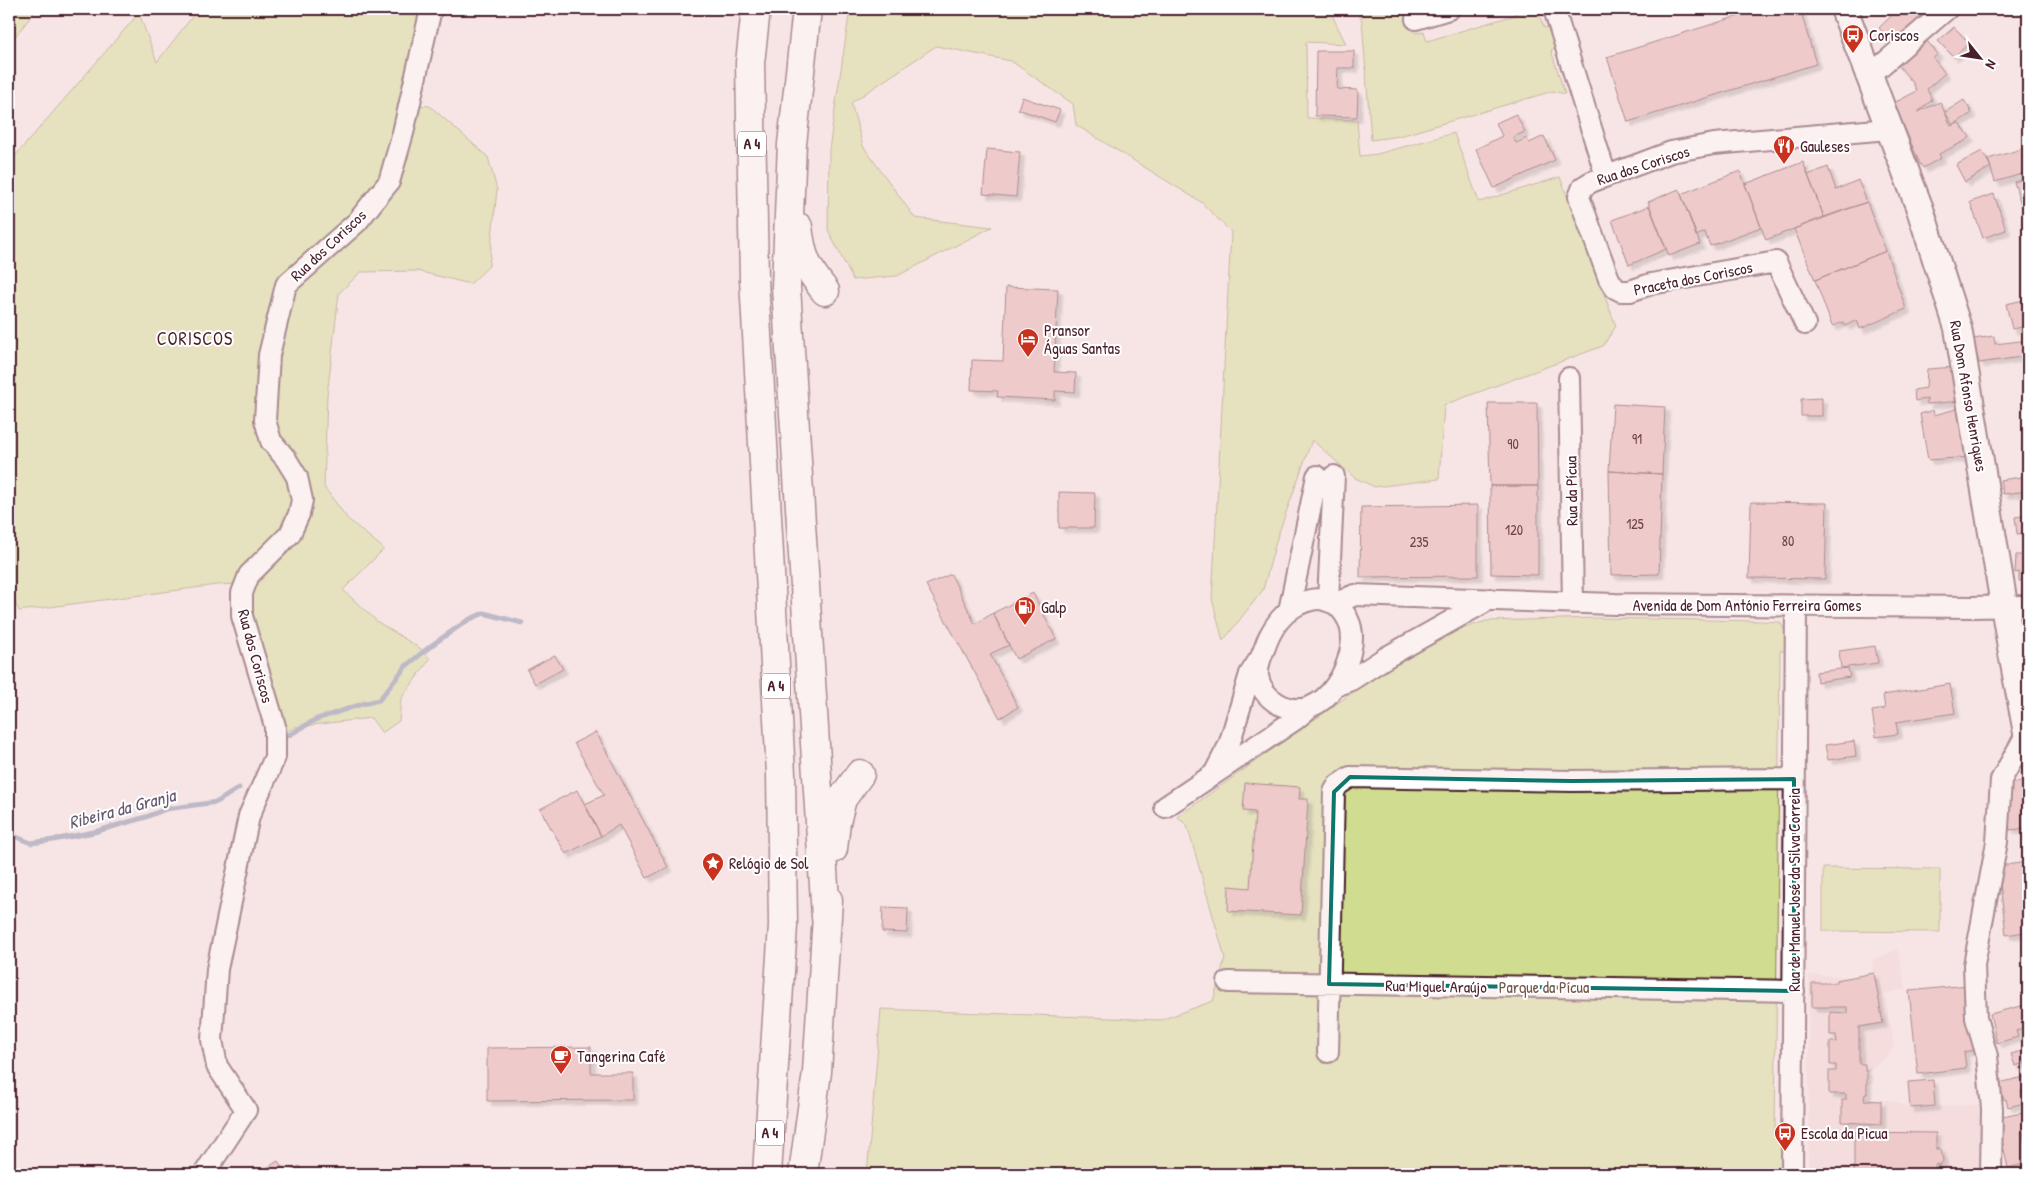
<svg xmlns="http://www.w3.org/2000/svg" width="2037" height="1183" font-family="'Patrick Hand',sans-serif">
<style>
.built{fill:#f1d3d3}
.green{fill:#d0dc8f;stroke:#8d7e5d}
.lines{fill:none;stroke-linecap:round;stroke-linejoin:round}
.stream{stroke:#7883a2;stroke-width:5}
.building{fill:#e4a9a8;stroke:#4a1f2b;filter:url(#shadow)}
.minor-casing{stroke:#4a1f2b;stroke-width:24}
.major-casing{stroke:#4a1f2b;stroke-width:30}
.highway-casing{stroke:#4a1f2b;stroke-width:31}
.minor{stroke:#fff;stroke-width:20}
.major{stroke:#fff;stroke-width:26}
.highway{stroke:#fff;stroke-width:28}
.marked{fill:none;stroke:#0f766e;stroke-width:4;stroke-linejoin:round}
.labels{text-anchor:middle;stroke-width:4;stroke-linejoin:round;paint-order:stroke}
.number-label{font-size:14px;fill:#70424a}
.shield{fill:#fff;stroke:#80626b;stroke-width:1}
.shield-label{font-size:15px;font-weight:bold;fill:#4a1f2b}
.poi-label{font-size:16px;fill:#4a1f2b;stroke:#fff;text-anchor:start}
.street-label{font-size:16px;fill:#4a1f2b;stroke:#fff}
.park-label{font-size:16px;fill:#725849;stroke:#fff}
.neighbourhood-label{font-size:18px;letter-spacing:1px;fill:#4a1f2b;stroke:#fff}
.water-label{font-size:18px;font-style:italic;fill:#655970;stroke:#fff}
</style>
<defs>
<filter id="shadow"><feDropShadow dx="4.5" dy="4.5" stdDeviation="1" flood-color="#0004"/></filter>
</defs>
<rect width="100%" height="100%" fill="#f7e5e5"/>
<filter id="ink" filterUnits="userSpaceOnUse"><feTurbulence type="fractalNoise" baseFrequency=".02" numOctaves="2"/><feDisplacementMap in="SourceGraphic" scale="10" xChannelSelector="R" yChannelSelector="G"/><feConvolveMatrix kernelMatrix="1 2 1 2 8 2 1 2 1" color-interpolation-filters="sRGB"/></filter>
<g filter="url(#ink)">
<path class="built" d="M1898 949 1906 989 1885 994 1894 1045 1889 1055 1867 1072V1094L1865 1095 1864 1100H1894L1910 1108 1987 1104 1981 1174H1808L1809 974 1850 977 1873 973 1872 960Z"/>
<path class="green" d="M9 9H37L9 44Z
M198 9H419L401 104 430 106 488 157 497 190 489 266 470 284 417 271 361 272 339 293 327 396 324 487 348 519 384 549 343 590 378 622 421 649 430 659 401 699 399 721 382 733 371 718 295 727 284 733 248 609 253 583 217 585 19 611 9 590V163L139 13 157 62Z
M850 9H1329L1346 44 1306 42 1307 118 1357 120 1360 156 1377 154 1454 133 1479 202 1560 177 1616 326 1603 346 1444 405 1439 479 1375 487 1355 478 1312 440 1277 538 1263 590 1223 641 1212 599 1231 232 1201 202 1076 125 1073 104 1011 61 936 46 851 103 863 146 915 218 992 227 897 276 853 280 828 230 829 149Z
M1356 9H1409L1415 33 1424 32 1427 41 1515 15 1514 9H1534L1539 15 1544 28 1549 27 1557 49 1551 50 1565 94 1553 91 1400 136 1371 140 1362 21Z
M1597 618 1761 621 1780 622 1786 633 1787 651H1780L1775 1137 1783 1138 1782 1174H867L881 1009 1161 1020 1213 1001 1225 958 1187 825 1177 817 1370 680 1445 634 1486 621Z
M1823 868 1940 869V932L1823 931Z"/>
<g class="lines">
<path class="stream" d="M289 735 317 719 362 704 379 700 406 666 432 645 468 620 484 613 522 623
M9 834 31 843 53 840 94 832 146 817 166 809 217 802 239 788"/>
</g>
<path class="building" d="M1761 9H1800L1816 64 1628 122 1607 57Z
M1898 9H1902L1909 16 1917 9H1949L1903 53 1879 28Z
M1954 27 1969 43 1954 57 1938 41Z
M1927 41 1938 54 1933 58 1945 73 1927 89 1932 100 1918 112 1940 102 1951 126 1959 123 1970 137 1965 141 1939 154 1941 158 1923 168 1920 164 1894 103 1917 91 1913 83 1898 65Z
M1316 51H1354V68H1338L1337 89 1358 90 1357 117 1315 116Z
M1022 97 1060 110 1055 122 1018 109Z
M1964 100 1972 113 1953 125 1945 112Z
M1516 114 1525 132 1513 137 1516 143 1527 138 1529 143 1544 136 1555 160 1494 188 1476 149 1502 136 1496 123Z
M2028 147V172L1995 182 1988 159Z
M987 149 1020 152 1016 197 983 194Z
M1982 151 1991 167 1965 182 1956 165Z
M1803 162 1824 217 1766 240 1745 184Z
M1828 167 1836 190 1858 180 1867 202 1824 217 1808 175Z
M1740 171 1761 227 1710 246 1705 232 1696 236 1681 194Z
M2028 178V227L2014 182Z
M1679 189 1700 244 1669 256 1648 202Z
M1994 194 2006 230 1983 238 1970 202Z
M1867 202 1886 251 1815 280 1794 229Z
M1649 206 1666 249 1629 265 1612 220Z
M1886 251 1906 309 1860 329 1857 320 1845 326 1844 322 1832 326 1815 280Z
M1006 287 1058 289 1054 372 1076 373 1075 392 1055 391V400L997 397 998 391 971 390 972 360 1003 361Z
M2028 299V326L2012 329 2006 304Z
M1994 336 1995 344 2028 340V356L1979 363 1973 339Z
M1956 367 1962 401 1927 404V399L1915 401 1914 390 1926 388 1927 369Z
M2028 371V412L2023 372Z
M1822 398V416H1801V399Z
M1488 403H1537L1538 486H1490Z
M1613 404 1665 407 1662 474 1609 471Z
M1964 407 1971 457 1928 460 1920 414 1933 410 1934 415Z
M1609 471 1662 474 1659 574 1611 575Z
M2028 476V491L2003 494 2000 480Z
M1490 486H1538V575L1491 574Z
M1059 492 1095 493 1094 528H1059Z
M1751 502 1827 503 1825 579 1749 578Z
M1478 505V576L1360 577 1361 507Z
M2028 515V533L2017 534 2015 517Z
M2016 555H2028V580L2019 581V572L2015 573Z
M951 574 975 624 993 613 1009 645 990 654 1018 707 1000 718 926 585Z
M1033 593 1056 639 1016 659 993 613Z
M1875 646 1878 663 1841 668 1839 651Z
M555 655 563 669 535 684 527 670Z
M1848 668 1850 677 1817 682 1816 672Z
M1950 684 1955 713 1896 722 1898 734 1876 737 1872 711 1885 709 1883 695Z
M596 732 668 867 647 878 619 825 601 836 585 804 604 795 574 743Z
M1854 741 1856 756 1828 760 1825 745Z
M2026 781 2028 796V828L2010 830 2003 785Z
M1245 783 1300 787 1299 799H1308L1301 915 1228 911 1229 886 1250 888 1255 812 1243 811Z
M577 790 601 836 566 854 540 809Z
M2028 862V958L2025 932 2006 935 1998 866Z
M883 907 908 908 907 933 882 932Z
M1874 973 1883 1023 1859 1027V1064H1865V1071L1867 1072V1094H1865L1864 1100 1881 1101V1124L1842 1122V1100H1846V1094H1829V1071H1836V1065H1830V1042H1837L1836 1035H1830V1012L1847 1013V1007H1812V983H1836V980Z
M1968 985 1975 1050 1964 1052 1966 1068 1918 1074 1909 991Z
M2028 1004V1032L2027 1028 2016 1031 2018 1037 1997 1043 1990 1014Z
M591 1047V1073H633V1100L487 1101V1048Z
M2028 1049V1062L2015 1066 2011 1054Z
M2028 1076V1089L2021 1091 2024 1103 2008 1107 2006 1099 2004 1100 1999 1083Z
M1933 1080 1935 1106 1910 1108 1908 1082Z
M2022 1113 2023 1120 2028 1119V1131L2023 1132 2028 1163 2008 1168 1997 1118Z
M1854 1132 1936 1133V1149L1938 1150V1147L1941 1150 1943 1161 1938 1167V1164L1935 1165V1174H1854Z
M278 1161 286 1174 299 1166 304 1174H261L260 1172Z"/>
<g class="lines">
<g class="minor-casing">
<path id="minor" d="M1554 9 1606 176
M1416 19 1449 9
M1869 76 1947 9
M1805 324 1776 262 1651 284 1630 291H1621L1615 288 1609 279 1579 197 1583 187 1591 182 1671 152 1714 144 1889 129
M1569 378 1573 603
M1328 601 1334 476
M1334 603C1351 616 1355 633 1350 653 1345 674 1331 699 1310 707 1288 715 1262 699 1258 676 1257 666 1261 656 1265 647 1270 632 1280 616 1294 607 1300 603 1311 599 1319 599 1324 599 1329 602 1333 603 1339 603 1349 597 1355 595L1615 604 1972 607 2028 606
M1289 611 1317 476
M1336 686 1351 680 1385 658 1490 599
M1215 772 1229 745 1250 674 1259 660
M1165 807 1296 719 1310 707
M1228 982 1794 991
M1328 1052 1334 792 1338 785 1350 777 1572 781 1794 779
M204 1174 246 1110 217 1066 212 1040 217 969 249 816 275 757V726L242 616V593L249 575 290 534 299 514 302 500 297 477 286 459 271 441 265 420 269 355 286 285 357 222 389 182 403 133 431 9
M1792 1174 1796 605
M1991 1174 1992 1109 1987 1056 1976 1018 1974 965 1997 842 2001 780 2027 733"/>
</g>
<g class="major-casing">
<path id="major" d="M1844 9 1920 209 1958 328 2012 653 2028 738"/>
</g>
<g class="highway-casing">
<path id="highway" d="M756 9 750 63 754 279 781 774 783 925 767 1174
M807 9 792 144 786 287 826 917
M798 227C802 258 806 267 825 291
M833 849 836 822 842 799 860 774
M803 1174 817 1072 828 900"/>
</g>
<use href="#minor" class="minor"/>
<use href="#major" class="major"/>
<use href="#highway" class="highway"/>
</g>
</g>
<path d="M0 0H2037V1183H0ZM1350 777 1572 781 1794 779V991L1329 984 1334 792Z" fill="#f7e5e5" fill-opacity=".55" fill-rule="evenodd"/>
<path class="marked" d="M1350 777 1572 781 1794 779V991L1329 984 1334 792Z"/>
<defs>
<g id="bus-pin" transform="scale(1.125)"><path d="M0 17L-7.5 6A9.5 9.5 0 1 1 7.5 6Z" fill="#c8321e" stroke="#fff"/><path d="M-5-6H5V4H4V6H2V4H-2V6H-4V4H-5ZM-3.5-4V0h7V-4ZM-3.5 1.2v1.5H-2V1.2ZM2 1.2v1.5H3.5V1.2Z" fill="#fff"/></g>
<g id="restaurant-pin" transform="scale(1.125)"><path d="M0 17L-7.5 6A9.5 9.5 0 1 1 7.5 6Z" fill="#c8321e" stroke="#fff"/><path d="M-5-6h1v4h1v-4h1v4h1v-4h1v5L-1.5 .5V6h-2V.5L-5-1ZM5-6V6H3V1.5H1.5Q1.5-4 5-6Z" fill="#fff"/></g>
<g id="hotel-pin" transform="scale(1.125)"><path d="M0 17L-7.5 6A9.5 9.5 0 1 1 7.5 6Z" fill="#c8321e" stroke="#fff"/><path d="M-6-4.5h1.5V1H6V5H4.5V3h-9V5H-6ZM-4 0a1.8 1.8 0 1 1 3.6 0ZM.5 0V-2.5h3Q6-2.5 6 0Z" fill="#fff"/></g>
<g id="fuel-pin" transform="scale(1.125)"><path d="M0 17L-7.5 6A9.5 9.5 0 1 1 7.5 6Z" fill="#c8321e" stroke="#fff"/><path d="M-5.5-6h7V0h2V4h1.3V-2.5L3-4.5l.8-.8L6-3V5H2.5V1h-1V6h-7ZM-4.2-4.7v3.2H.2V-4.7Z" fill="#fff"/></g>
<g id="sight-pin" transform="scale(1.125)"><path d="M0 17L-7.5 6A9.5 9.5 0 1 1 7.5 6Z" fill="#c8321e" stroke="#fff"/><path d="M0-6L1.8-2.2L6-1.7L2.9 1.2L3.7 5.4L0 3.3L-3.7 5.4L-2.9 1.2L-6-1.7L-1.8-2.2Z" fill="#fff"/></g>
<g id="cafe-pin" transform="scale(1.125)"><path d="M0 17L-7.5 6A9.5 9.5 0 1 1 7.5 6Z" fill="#c8321e" stroke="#fff"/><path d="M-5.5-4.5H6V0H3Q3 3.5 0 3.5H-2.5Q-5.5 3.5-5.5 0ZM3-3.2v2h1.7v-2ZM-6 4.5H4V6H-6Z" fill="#fff"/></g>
</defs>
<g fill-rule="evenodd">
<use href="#bus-pin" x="1853" y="35"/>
<use href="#restaurant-pin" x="1784" y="146"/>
<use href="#hotel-pin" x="1028" y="339"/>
<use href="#fuel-pin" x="1025" y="607"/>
<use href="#sight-pin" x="713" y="863"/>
<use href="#cafe-pin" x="561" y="1056"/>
<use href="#bus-pin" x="1785" y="1133"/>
</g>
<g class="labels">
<g class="number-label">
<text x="1637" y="444">91</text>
<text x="1513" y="449">90</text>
<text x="1635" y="529">125</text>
<text x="1514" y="535">120</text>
<text x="1788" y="546">80</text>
<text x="1419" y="547">235</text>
</g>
<g class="shield">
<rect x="738" y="131.5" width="28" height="25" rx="4"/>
<rect x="762" y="673.5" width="28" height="25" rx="4"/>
<rect x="756" y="1120.5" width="28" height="25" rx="4"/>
</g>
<g class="shield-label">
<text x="752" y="149">A 4</text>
<text x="776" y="691">A 4</text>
<text x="770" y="1138">A 4</text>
</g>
<g class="poi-label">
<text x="1869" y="41">Coriscos</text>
<text x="1800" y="152">Gauleses</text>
<text x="1044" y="336">Pransor<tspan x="1044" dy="18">Águas Santas</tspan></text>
<text x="1041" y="613">Galp</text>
<text x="729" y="869">Relógio de Sol</text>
<text x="577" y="1062">Tangerina Café</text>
<text x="1801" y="1139">Escola da Picua</text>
</g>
<g class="street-label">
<text transform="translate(1643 165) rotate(-18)" y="6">Rua dos Coriscos</text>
<text transform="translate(328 245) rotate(-43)" y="6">Rua dos Coriscos</text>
<text transform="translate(1693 278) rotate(-11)" y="6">Praceta dos Coriscos</text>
<text transform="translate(1969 396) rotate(80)" y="6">Rua Dom Afonso Henriques</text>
<text transform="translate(1571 491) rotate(-91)" y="6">Rua da Pícua</text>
<text x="1747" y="611">Avenida de Dom António Ferreira Gomes</text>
<text transform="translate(256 656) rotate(75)" y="6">Rua dos Coriscos</text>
<text transform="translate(1794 890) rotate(-90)" y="6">Rua de Manuel José da Silva Correia</text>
<text transform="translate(1436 986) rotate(1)" y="6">Rua Miguel Araújo</text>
</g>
<g class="park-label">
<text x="1544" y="993">Parque da Pícua</text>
</g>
<g class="neighbourhood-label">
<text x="195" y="345">CORISCOS</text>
</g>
<g class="water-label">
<text transform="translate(122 809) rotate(-15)" y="6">Ribeira da Granja</text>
</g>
</g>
<rect width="2037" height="1183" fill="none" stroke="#fff" stroke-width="30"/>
<rect x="15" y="15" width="2007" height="1153" fill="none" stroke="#4a1f2b" stroke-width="2" filter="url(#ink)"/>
<g transform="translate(1980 58) rotate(120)" stroke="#ffffff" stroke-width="4" paint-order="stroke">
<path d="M0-4L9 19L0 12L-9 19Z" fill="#4a1f2b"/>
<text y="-8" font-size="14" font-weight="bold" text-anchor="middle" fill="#4a1f2b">N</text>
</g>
</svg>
